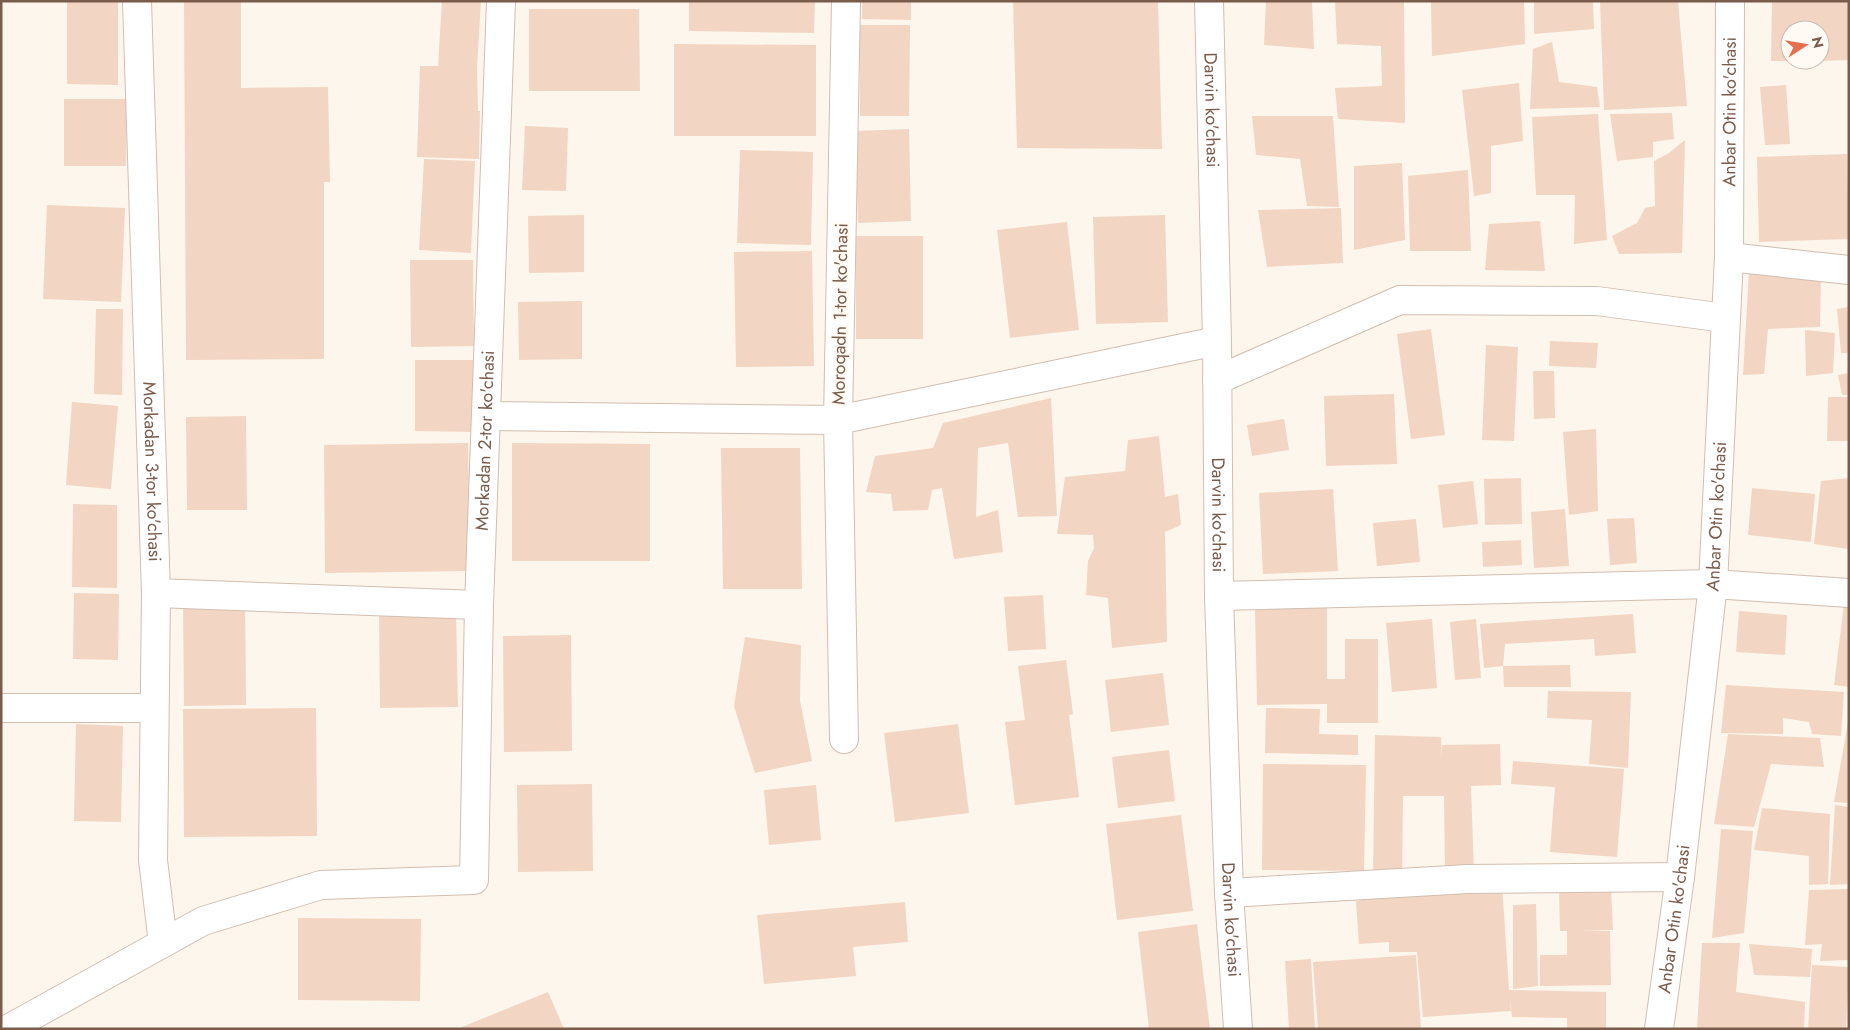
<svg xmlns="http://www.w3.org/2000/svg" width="1850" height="1030" font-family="Jost,sans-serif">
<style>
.building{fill:#f3d5c3}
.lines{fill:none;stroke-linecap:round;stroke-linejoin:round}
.minor-casing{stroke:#d1beb0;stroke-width:30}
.tertiary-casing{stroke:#d1beb0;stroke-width:30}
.minor{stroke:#fff;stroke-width:28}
.tertiary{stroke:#fff;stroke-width:28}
.labels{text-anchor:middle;stroke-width:5;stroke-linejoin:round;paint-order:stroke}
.street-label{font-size:18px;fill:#7a5c4d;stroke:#fffaf3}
</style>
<rect width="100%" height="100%" fill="#fdf6ec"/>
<path class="building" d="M67 1H118V85L67 84Z
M184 1H241V88L328 87 330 182H324V359L186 360Z
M442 1H481L477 67 478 111H480L479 159 417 157 420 66H438Z
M689 1H815L814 33 689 31Z
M862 1H911V20L862 19Z
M1013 1H1158L1162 149 1017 148Z
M1266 1H1312L1314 49 1264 45Z
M1335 1H1404L1405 123 1338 119 1335 88 1382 86 1381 46 1337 44Z
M1431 1H1524L1525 44 1432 56Z
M1534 1H1593L1594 29 1534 34Z
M1600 1H1678L1687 106 1604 110Z
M1772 1H1849V60L1820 61V30H1790V61H1771Z
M529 9H639L640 91H529Z
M860 25H910L909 116H860Z
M1552 42 1559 82 1597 87 1600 107 1530 109 1533 49Z
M674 44 816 45V136H674Z
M1519 83 1523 141 1491 146V193L1474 196 1462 90Z
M1786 85 1790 144 1765 145 1760 87Z
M64 99H127L126 166H64Z
M1672 113 1674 139 1653 142V157L1617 161 1610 114Z
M1598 114 1607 240 1574 244 1575 195H1536L1532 117Z
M1252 116H1333L1339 207 1307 206 1300 159 1256 155Z
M525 126 568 128 566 191 522 190Z
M909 129 911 221 858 223 855 131Z
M1685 140 1682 253 1619 254 1612 236 1637 223 1645 208 1655 206 1654 161 1669 153Z
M740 150 813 152 811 245 737 243Z
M1847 154 1849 239 1759 242 1757 157Z
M424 159 475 161 471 253 419 250Z
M1402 163 1405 240 1354 250V166Z
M1468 170 1471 251H1410L1408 176Z
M47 205 125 208 121 302 43 299Z
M1341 208 1343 263 1267 267 1258 210Z
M584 215V272L529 273 528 216Z
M1165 215 1168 322 1096 324 1093 217Z
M1540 221 1545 271 1485 270 1489 224Z
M1067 222 1079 330 1010 338 997 230Z
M856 236H923V339H856Z
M812 251 814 366 736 367 734 252Z
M410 260H473L474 346 411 347Z
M1749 271 1821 273 1820 327 1768 329 1764 374 1743 375Z
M582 301V359L519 360 518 302Z
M1849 307V353H1841L1837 309Z
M96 309H123L122 395 94 394Z
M1431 329 1445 435 1411 439 1397 334Z
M1805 330 1835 333 1833 373 1806 376Z
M1550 341 1598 343 1596 368 1549 366Z
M1486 345 1518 347 1514 441 1482 440Z
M415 360H473V432L415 431Z
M1533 371H1554L1555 418 1534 419Z
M1849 373V395H1842L1838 375Z
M1394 394 1397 464 1326 466 1324 396Z
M1828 397H1849V441H1827Z
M1051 398 1057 516 1018 517 1008 443 978 448 976 517 998 510 1003 552 954 559 942 488 932 490 928 510 893 511 891 494 866 492 875 456 933 448 943 423Z
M72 402 118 406 111 489 66 485Z
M246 416 247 510H187L186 417Z
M1284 419 1289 450 1252 456 1247 425Z
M1596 429 1598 511 1569 515 1563 432Z
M1159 436 1165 497 1178 494 1181 525 1165 532 1167 642 1112 648 1108 598 1086 595 1088 561 1094 548 1093 535 1057 534 1065 477 1125 471 1128 440Z
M468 443 470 571 325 573 324 445Z
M512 443 650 444V561H512Z
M721 448H800L802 589H723Z
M1521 478 1522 524 1485 525 1484 479Z
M1849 478V549L1814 544 1821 481Z
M1473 481 1478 524 1443 528 1438 485Z
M1752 488 1815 494 1811 542 1748 535Z
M1333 489 1338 571 1263 574 1259 493Z
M73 504 117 505V588L72 587Z
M1565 509 1569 566 1534 568 1531 512Z
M1634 518 1637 563 1610 565 1607 519Z
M1416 519 1420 562 1377 566 1373 523Z
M1521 540 1522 565 1483 567 1482 542Z
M74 593 119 594 118 660 73 659Z
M1043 595 1046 649 1008 651 1004 597Z
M245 598 246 705 184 706 183 599Z
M1844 604H1849V687L1834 685Z
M1255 607H1327V679H1345V639H1378V723H1327V704L1257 705Z
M456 609 458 707 380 708 379 610Z
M1739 611 1787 615 1785 655 1736 652Z
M1633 614 1636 653 1595 656 1594 639 1505 644 1503 666 1484 668 1480 624Z
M1432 619 1437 688 1392 692 1386 623Z
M1476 619 1481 678 1455 680 1450 622Z
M571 635 572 751 504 752 503 636Z
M745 637 801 645 800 701 812 761 755 773 734 706Z
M1066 660 1073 714 1069 715 1079 797 1015 805 1005 722 1025 720 1018 666Z
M1570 665 1571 687H1504L1503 666Z
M1163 673 1169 725 1111 732 1105 680Z
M1726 685 1844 692 1841 736 1812 734 1809 722 1783 718V734L1721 733Z
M1548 691 1631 692 1628 768 1589 764 1592 720 1547 718Z
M316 708 317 836 184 837 183 709Z
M1266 708 1320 709 1319 734 1358 735V755L1265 753Z
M1848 722 1849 803 1834 802Z
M76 724 123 726 121 822 74 821Z
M958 724 969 813 895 822 884 733Z
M1728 734 1820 738 1824 767 1771 764 1754 827 1714 824Z
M1375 735 1441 737 1442 759V745L1500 744 1501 785 1471 786 1474 875 1445 874 1444 796H1403L1402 875 1373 874Z
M1169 750 1175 801 1118 808 1112 757Z
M1513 761 1624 769 1617 857 1550 852 1555 787 1511 784Z
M1263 764 1366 765 1364 871 1262 870Z
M592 784 593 871 518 872 517 785Z
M816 785 821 840 769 845 764 790Z
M1835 805 1849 807V884L1830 885Z
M1762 808 1830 814 1828 884 1809 885V856L1754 850Z
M1181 815 1193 911 1117 920 1106 824Z
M1721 829 1753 831 1744 933 1712 938Z
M1502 885 1509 990 1606 992V1029H1567V1018L1512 1017 1510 997 1511 1011 1423 1017 1417 952H1389V942L1359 944 1356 901 1413 892Z
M1611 889 1613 930H1581L1610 931 1611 985 1540 986V955H1567V931H1560L1559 891Z
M1849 889V960L1820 961 1822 944 1805 945 1809 890Z
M905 902 908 942 853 947 856 976 764 984 757 915Z
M1536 904 1538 986 1513 989V905Z
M298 918 421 919 420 1001 298 1000Z
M1197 924 1210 1029H1149L1138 932Z
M1702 943H1740L1736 992 1805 1002 1804 1029H1697Z
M1749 944 1812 949 1810 977 1754 975Z
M1416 955 1421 1029H1318L1313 962Z
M1311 959 1315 1029H1289L1285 961Z
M1812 965 1849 967 1846 1029H1808Z
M548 992 564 1029H457Z"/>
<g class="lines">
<g class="minor-casing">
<g id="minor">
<path id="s1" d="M137 1 156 593 153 860 163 943"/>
<path d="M846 1 838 420 1217 341"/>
<path d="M1729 257 1849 270"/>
<path d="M1217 380 1400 300 1597 301 1725 318"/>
<path d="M487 416 838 420 844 739"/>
<path d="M156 593 479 605"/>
<path d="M1219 596 1713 584 1849 593"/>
<path d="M1 708H154"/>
<path d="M1229 893 1468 879 1680 877"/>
<path id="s2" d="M8 1029 203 921 321 885 474 880 479 605 501 1"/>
<path id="s3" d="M1659 1029 1680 877 1713 584 1729 257 1730 1"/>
</g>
</g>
<g class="tertiary-casing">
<g id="tertiary">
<path id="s4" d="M1209 1 1217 341 1219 596 1229 893 1238 1029"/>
</g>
</g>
<use href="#minor" class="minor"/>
<use href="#tertiary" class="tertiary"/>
</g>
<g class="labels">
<g class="street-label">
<text dy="6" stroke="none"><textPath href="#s4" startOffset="109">Darvin ko'chasi</textPath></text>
<text dy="6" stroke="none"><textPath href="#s3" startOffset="921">Anbar Otin ko'chasi</textPath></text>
<text transform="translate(840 314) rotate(-89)" y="6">Morоqadn 1-tor ko'chasi</text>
<text dy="6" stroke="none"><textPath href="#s2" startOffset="939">Morkadan 2-tor ko'chasi</textPath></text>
<text dy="6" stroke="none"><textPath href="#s1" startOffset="471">Morkadan 3-tor ko'chasi</textPath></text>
<text dy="6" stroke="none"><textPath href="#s4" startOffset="514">Darvin ko'chasi</textPath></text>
<text dy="6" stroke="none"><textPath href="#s3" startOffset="516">Anbar Otin ko'chasi</textPath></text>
<text dy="6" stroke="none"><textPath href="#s3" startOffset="111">Anbar Otin ko'chasi</textPath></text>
<text dy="6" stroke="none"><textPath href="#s4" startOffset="919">Darvin ko'chasi</textPath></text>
</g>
</g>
<rect width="1850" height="1030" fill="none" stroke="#7a5c4d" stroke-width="5"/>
<g transform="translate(1805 45) rotate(78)"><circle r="24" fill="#fffaf3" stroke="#cabbb1"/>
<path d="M0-4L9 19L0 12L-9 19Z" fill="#e76f51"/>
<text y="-8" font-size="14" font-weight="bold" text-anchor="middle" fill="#7a5c4d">N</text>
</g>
</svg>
